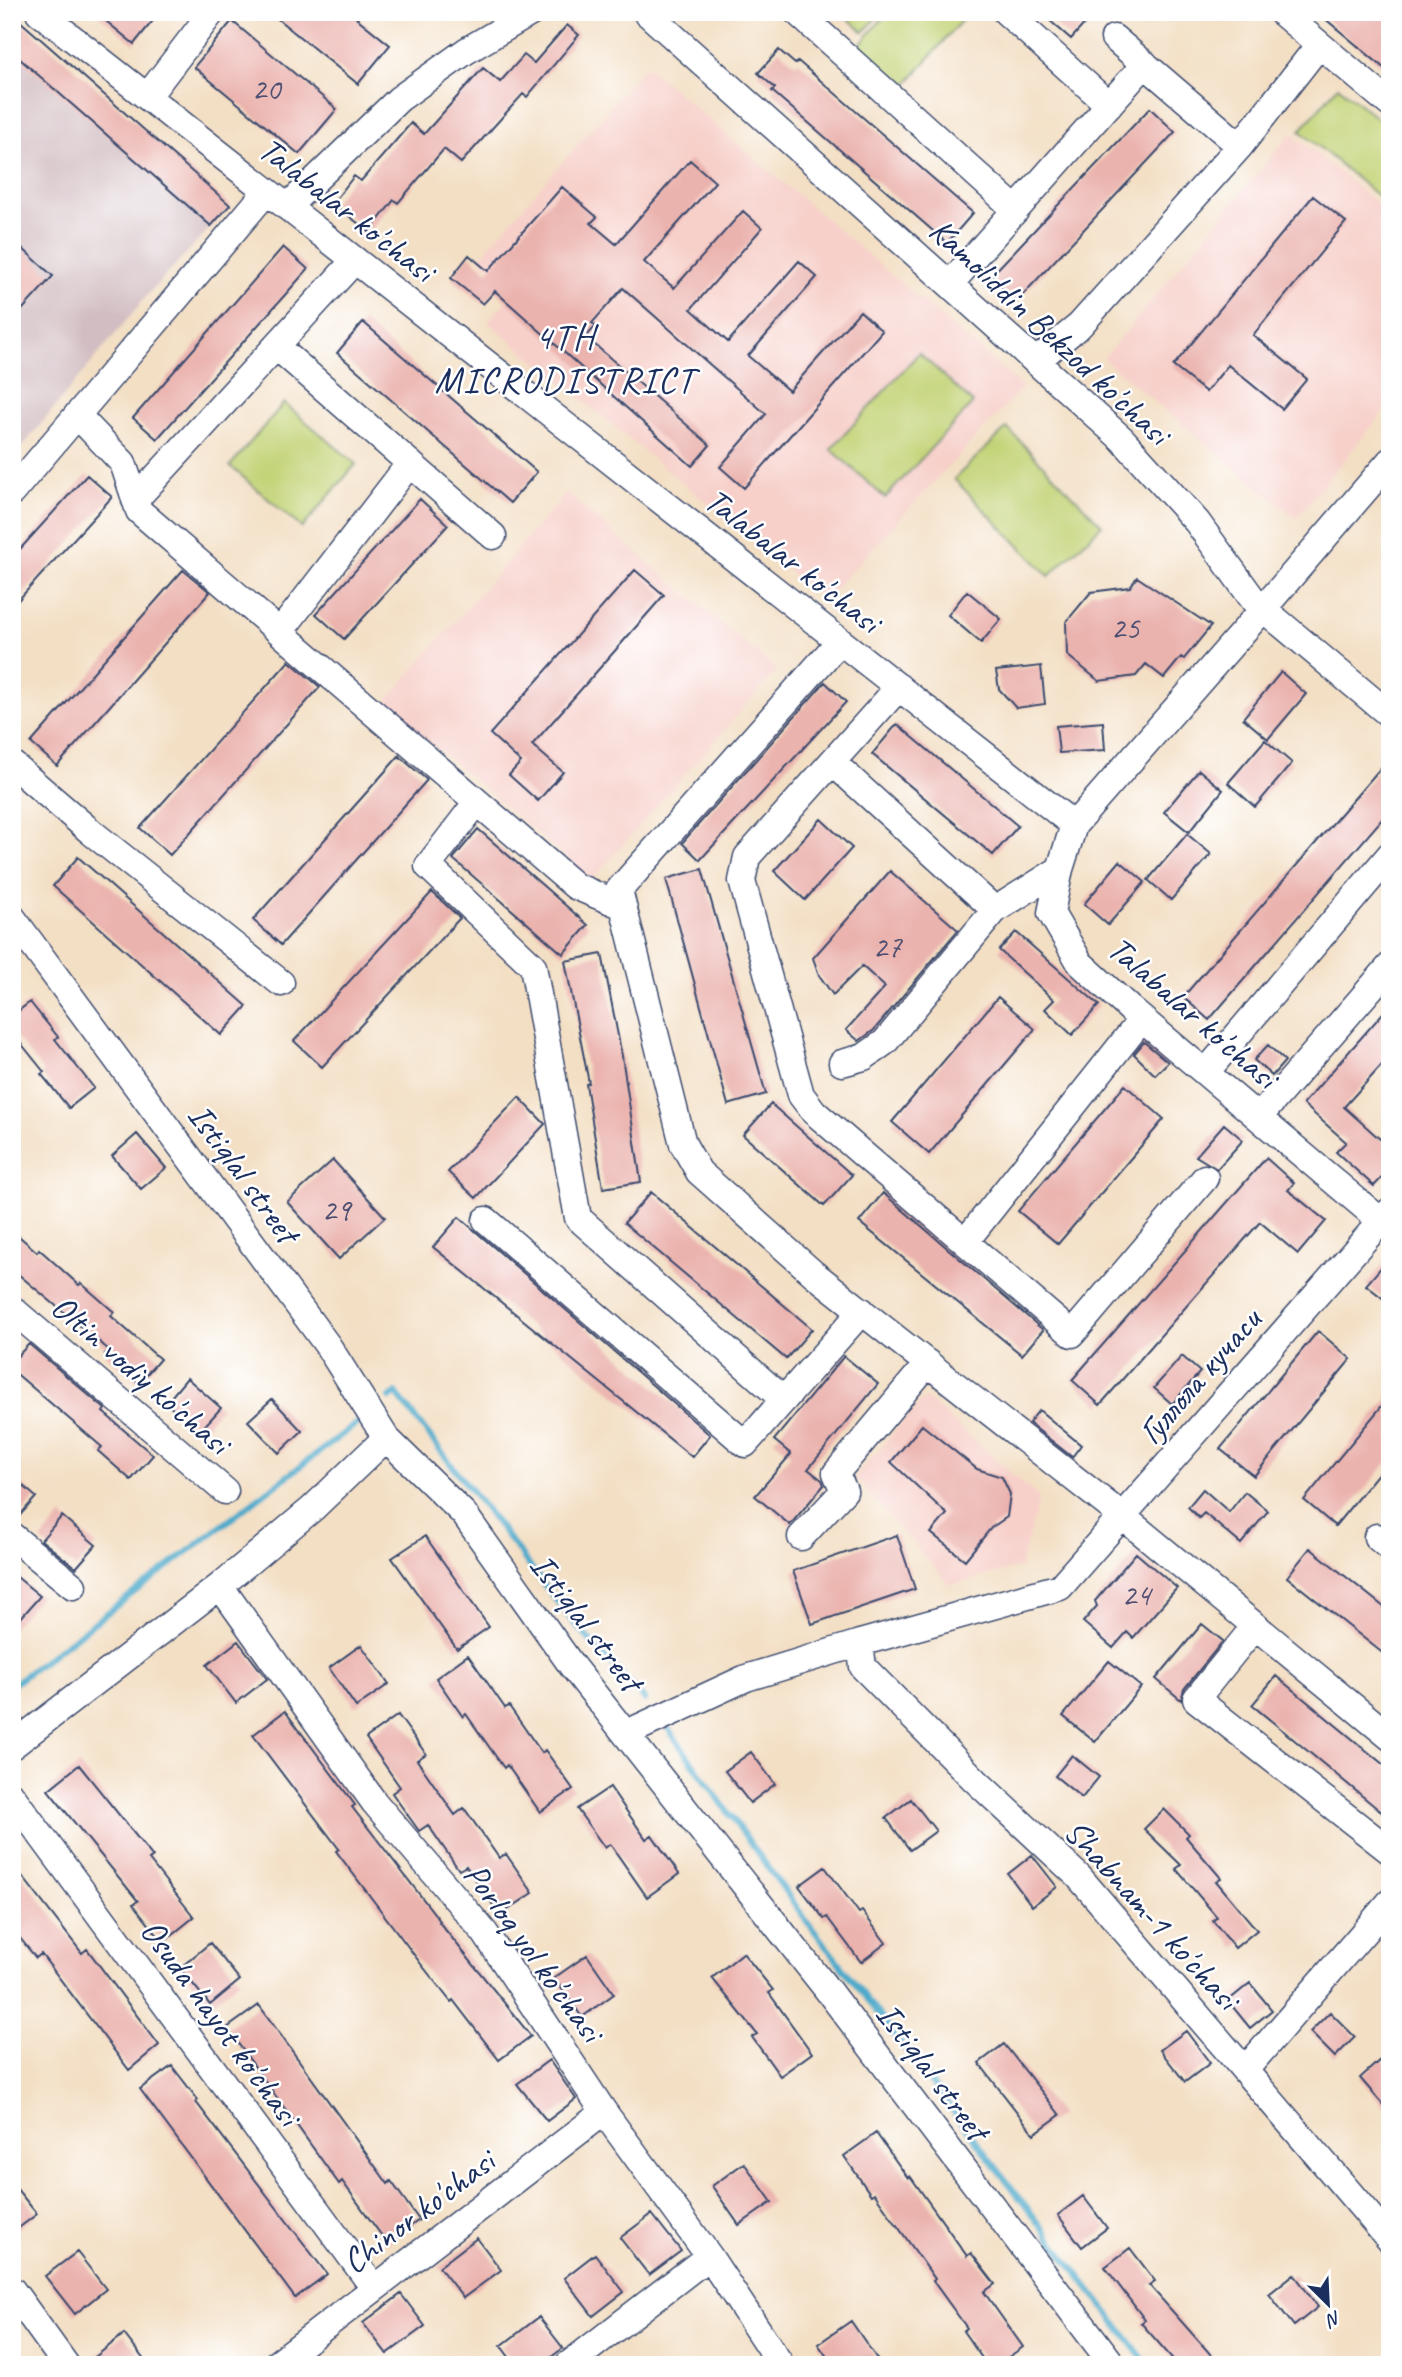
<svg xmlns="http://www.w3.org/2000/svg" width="1402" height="2377" font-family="Caveat,sans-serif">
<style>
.built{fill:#f7d0ca}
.industrial{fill:#d2bec2}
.green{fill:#c2d376;stroke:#6e816a;stroke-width:2}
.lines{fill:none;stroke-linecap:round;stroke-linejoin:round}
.stream{stroke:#4daacb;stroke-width:6}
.building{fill:#ebb3ae}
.minor-casing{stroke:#3b496d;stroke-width:29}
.minor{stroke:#fff;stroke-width:26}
.labels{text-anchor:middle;stroke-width:5;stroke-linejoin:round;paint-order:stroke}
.number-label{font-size:32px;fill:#4f5072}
.street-label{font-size:35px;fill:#1b2f5e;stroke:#fff}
.neighbourhood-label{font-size:37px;letter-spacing:2px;fill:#1b2f5e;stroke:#fff}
</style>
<rect width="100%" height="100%" fill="#fff"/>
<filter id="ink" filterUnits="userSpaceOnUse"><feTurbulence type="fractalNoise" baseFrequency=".0143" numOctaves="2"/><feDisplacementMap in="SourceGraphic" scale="14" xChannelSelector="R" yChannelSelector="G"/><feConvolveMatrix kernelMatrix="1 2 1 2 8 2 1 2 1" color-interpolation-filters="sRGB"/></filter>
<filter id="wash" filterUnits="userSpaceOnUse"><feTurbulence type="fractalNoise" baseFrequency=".00686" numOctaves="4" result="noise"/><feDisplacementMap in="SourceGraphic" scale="28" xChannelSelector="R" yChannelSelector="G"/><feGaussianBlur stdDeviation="1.57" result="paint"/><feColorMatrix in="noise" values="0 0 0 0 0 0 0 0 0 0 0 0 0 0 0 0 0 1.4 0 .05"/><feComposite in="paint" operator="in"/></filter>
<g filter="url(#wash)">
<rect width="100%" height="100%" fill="#f3dfc4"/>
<path class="built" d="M646 66 1023 387 824 600 488 322 509 298 505 282 479 258Z
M1291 133 1390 214V404L1296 518 1103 359Z
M566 493 777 670 592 880 384 704Z
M925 1397 1039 1498 1020 1567 950 1585 855 1477Z"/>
<path class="industrial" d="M12 29 227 210 149 293 12 459Z"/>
<path class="green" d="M840 12H881L864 32Z
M888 12H969L903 88 857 48Z
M1338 86 1390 129V199L1386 203 1300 131Z
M919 353 973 403 885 498 831 449Z
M284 403 356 464 302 528 230 466Z
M1007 428 1102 525 1049 576 954 479Z"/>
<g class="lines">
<path class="stream" d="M390 1398 396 1393 573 1622 645 1700
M12 1685 364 1418
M666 1726 803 1916 1148 2365"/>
</g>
<g id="blocks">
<path class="building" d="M95 12H160L134 44Z
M269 12H349L390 45 358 84Z
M1040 12H1095L1071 39Z
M1317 12H1379L1390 21V73Z
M12 14 230 205 211 226 12 52Z
M232 21 337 109 299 154 194 67Z
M567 25 579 35 527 97 523 94 461 163 444 149 398 203 394 200 369 232 333 203 354 176 361 181 411 123 424 134 483 68 500 82 524 55 534 63Z
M779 50 795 64 798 61 973 213 947 243 772 91 775 88 758 73Z
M1150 108 1175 132 1016 302 990 277Z
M690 160 715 182 644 262 674 288 743 211 762 228 691 309 728 342 799 261 817 277 748 356 789 391 860 311 882 331 744 488 720 467 766 414 623 288 592 323 596 326 586 337 710 445 692 466 495 291 483 304 451 278 469 255 488 271 562 187 597 217 591 223 616 244Z
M1313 196 1346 222 1253 335 1307 379 1282 409 1228 365 1206 392 1173 366Z
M12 239 53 276 12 321Z
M283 247 308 269 157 439 133 418Z
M363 322 537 472 510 503 337 353Z
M87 475 112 497 12 607V558Z
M420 499 448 525 344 639 316 614Z
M183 570 210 592 57 766 31 743Z
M635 570 664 595 532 745 563 772 538 801 509 775 521 762 490 734Z
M1137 577 1211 626 1184 659 1181 657 1164 678 1146 664 1136 676 1099 681 1067 655 1066 622 1091 592 1130 587Z
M967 591 1001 619 981 643 948 615Z
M289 661 320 687 170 855 140 828Z
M1041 666 1045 704 1016 708 999 689 996 671Z
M1281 672 1306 694 1268 739 1243 718Z
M825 682 846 702 700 860 682 843Z
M1103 722 1105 750 1059 753 1056 726Z
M897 724 1018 826 993 855 872 754Z
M1265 740 1292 763 1255 807 1228 783Z
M399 756 427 780 281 945 253 920Z
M1390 757V810L1209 1020 1183 997Z
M1199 770 1223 790 1189 832 1164 812Z
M821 819 852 848 805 900 774 871Z
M478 829 588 925 563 954 453 859Z
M1187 834 1211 854 1171 900 1148 880Z
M78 857 247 1006 221 1035 53 886Z
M1120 861 1145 882 1108 925 1084 904Z
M702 869 766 1094 728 1105 666 879Z
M890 871 958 930 874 1030 859 1041 846 1030 885 987 862 966 833 995 819 975 813 958Z
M432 892 460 918 322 1067 294 1041Z
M1016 932 1099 1005 1072 1035 1045 1009 1054 1000 999 950Z
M602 954 622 1056 641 1182 603 1188 586 1084 589 1083 565 961Z
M998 997 1035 1029 929 1154 892 1122Z
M30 1002 58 1037 55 1039 94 1088 69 1108 41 1074 44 1072 12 1032V1016Z
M1390 1005V1056L1344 1107 1390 1148V1169L1374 1186 1336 1152 1346 1142 1303 1104Z
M1144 1042 1168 1062 1155 1075 1134 1054Z
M1268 1045 1285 1061 1272 1076 1254 1060Z
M1125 1085 1164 1119 1058 1244 1018 1211Z
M519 1097 545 1124 476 1198 448 1172Z
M771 1104 852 1175 824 1206 743 1135Z
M1224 1124 1243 1140 1217 1169 1196 1156Z
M137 1134 166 1168 141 1189 112 1156Z
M1266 1158 1294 1183 1288 1190 1326 1221 1298 1254 1260 1222 1100 1405 1072 1380Z
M333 1160 385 1217 339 1259 287 1202Z
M651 1192 812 1329 786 1359 624 1223Z
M883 1193 1043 1330 1022 1355 859 1222Z
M459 1217 710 1435 692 1457 433 1247Z
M12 1230 37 1252 39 1249 79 1285 81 1283 114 1312 111 1316 160 1359 139 1383 105 1354 109 1350 12 1269Z
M1390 1257V1304L1366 1285Z
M1318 1331 1351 1359 1254 1476 1220 1449Z
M29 1344 105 1409 103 1412 153 1455 131 1480 98 1451 102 1447 12 1370V1362Z
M844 1356 878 1384 808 1469 822 1480 824 1485 790 1525 755 1496 791 1454 774 1440Z
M1182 1356 1200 1372 1172 1404 1154 1388Z
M187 1378 221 1408 199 1432 166 1403Z
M1390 1396V1459L1335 1526 1304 1500Z
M272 1399 302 1431 279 1453 248 1421Z
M1039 1410 1081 1445 1072 1457 1029 1423Z
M922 1425 977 1469 1002 1477 1010 1494 1007 1517 991 1528 965 1560 931 1533 947 1514 891 1462Z
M12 1476 36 1497 15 1521H12Z
M1203 1489 1229 1512 1245 1492 1268 1511 1241 1544 1204 1513 1199 1518 1188 1507Z
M62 1516 96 1545 76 1568 41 1540Z
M897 1535 915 1589 812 1624 793 1571Z
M425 1536 489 1627 457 1649 392 1558Z
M1310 1548 1390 1612V1659L1287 1577Z
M1136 1553 1177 1588 1133 1638 1127 1632 1113 1648 1083 1622 1097 1606 1095 1601Z
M12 1573 40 1596 12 1628Z
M1202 1624 1223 1641 1184 1689 1181 1700 1156 1679Z
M238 1641 267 1679 236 1703 207 1665Z
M361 1645 389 1684 356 1707 329 1668Z
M468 1655 505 1708 509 1706 542 1753 545 1750 573 1789 540 1812 507 1765 504 1768 466 1714 463 1717 436 1678Z
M1109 1661 1141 1687 1095 1742 1063 1716Z
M1276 1676 1390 1770V1819L1252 1705Z
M285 1711 355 1805 352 1807 440 1921 439 1922 531 2036 499 2060 453 2000 451 2002 421 1964 336 1851 339 1849 253 1735Z
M398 1715 426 1754 417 1760 455 1815 464 1808 499 1858 506 1854 533 1893 500 1915 466 1866 459 1870 428 1825 419 1831 392 1793 400 1787 366 1738Z
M751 1752 775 1784 750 1803 725 1771Z
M1072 1755 1099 1777 1082 1798 1055 1776Z
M79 1765 153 1857 149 1860 194 1917 163 1942 133 1904 138 1901 48 1790Z
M610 1787 646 1839 652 1835 679 1874 647 1897 610 1844 605 1848 577 1809Z
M911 1799 936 1831 910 1850 886 1818Z
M1164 1809 1189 1834 1186 1837 1221 1878 1216 1881 1257 1930 1235 1948 1213 1921 1217 1917 1176 1869 1181 1865 1144 1829Z
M1032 1855 1057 1887 1032 1906 1008 1874Z
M12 1863 82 1953 87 1949 159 2045 129 2070 41 1954 36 1958 12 1928Z
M825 1867 859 1913 862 1911 886 1943 861 1962 827 1917 824 1919 799 1886Z
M210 1943 240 1980 210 2005 180 1968Z
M743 1953 773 1990 769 1993 812 2053 780 2076 752 2037 757 2034 712 1978Z
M587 1955 614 1994 582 2017 554 1978Z
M1250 1983 1272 2010 1250 2028 1228 2001Z
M259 2005 388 2184 391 2181 419 2220 387 2243 342 2181 339 2184 227 2028Z
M1330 2012 1355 2037 1335 2057 1310 2032Z
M1186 2031 1210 2063 1185 2082 1160 2050Z
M1004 2044 1060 2115 1034 2134 979 2063Z
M1381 2059 1390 2069V2113L1360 2078Z
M549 2060 576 2099 547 2121 517 2084Z
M172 2066 198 2100 196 2102 327 2274 295 2298 140 2089Z
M876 2133 908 2178 910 2176 967 2256 971 2253 995 2284 984 2292 1023 2347 997 2365H987L963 2331 967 2328 933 2281 935 2279 874 2193 871 2195 844 2156Z
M744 2163 772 2202 739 2225 712 2186Z
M12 2183 37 2214 12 2233Z
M1083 2196 1107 2228 1082 2247 1058 2215Z
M652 2214 681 2251 649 2275 620 2238Z
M477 2238 501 2270 463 2298 439 2267Z
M1130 2248 1155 2281 1149 2285 1220 2365H1178L1141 2323 1145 2320 1105 2267Z
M77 2252 106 2289 75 2314 45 2276Z
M595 2254 624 2292 593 2316 564 2278Z
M1294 2274 1318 2307 1294 2326 1269 2294Z
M401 2294 425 2326 387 2354 363 2323Z
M539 2317 563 2348 541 2365H515L501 2346Z
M851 2321 881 2365H833L818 2344Z
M124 2334 148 2365H85Z"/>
</g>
</g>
<g filter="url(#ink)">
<use href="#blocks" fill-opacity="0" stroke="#3b496d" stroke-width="2"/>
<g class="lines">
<g class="minor-casing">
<path id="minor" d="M39 12 1074 825
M646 12 1122 439 1197 522 1255 602 1390 715
M797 12 1016 210
M1006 12 1109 105
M1281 12 1390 104
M1114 38 1240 146
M147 97 212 12
M287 207 399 99 466 51 532 12
M950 284 1145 64
M276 346 493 536
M1036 361 1080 325 1240 146 1319 45
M77 415 123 463 139 511 575 886 623 906
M12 492 267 191
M135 500 355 260
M280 632 410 463
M840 641 619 890 683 1144 699 1172 814 1274 1122 1516 1390 1737
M899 687 747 857 742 881 801 1095 814 1112 1072 1334 1205 1178
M832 762 995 910
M12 764 90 831 281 983
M477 802 428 866 533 966 578 1218 784 1400
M12 917 328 1346 386 1438 464 1514 572 1666 826 1988 1113 2365
M842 1063 864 1057 885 1042 995 910 1060 869
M1206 1072 1390 855
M1259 1117 1390 966
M486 1220 745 1444 862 1311
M1381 1221 1130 1009 1080 963 1051 913 1060 869 1074 825 1263 609 1390 461
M965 1242 1142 1019
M12 1309 225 1491
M12 1536 73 1586
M801 1537 844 1491 836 1473 928 1363
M1377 1537 1390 1548
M220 1586 374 1802 485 1933 604 2112 709 2256 781 2365
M1255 1626 1196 1699 1390 1851
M860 1643 863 1667 976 1781 1079 1877 1390 2240
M627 1733 746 1678 860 1643 1060 1587 1390 1211
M12 1746 220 1586 313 1508 386 1438
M12 1796 374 2288
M1245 2070 1390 1902
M12 2290 66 2365
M275 2365 604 2112
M568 2365 709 2256"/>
</g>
<use href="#minor" class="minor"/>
</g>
</g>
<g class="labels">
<g class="number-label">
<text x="266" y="99">20</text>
<text x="1125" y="638">25</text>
<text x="887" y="957">27</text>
<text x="336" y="1220">29</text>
<text x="1136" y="1605">24</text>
</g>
<g class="street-label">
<text transform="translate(347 209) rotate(38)" y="12">Talabalar ko'chasi</text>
<text transform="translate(1050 331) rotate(43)" y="12">Kamoliddin Bekzod ko'chasi</text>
<text transform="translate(793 560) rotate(38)" y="12">Talabalar ko'chasi</text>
<text transform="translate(1193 1012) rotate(41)" y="12">Talabalar ko'chasi</text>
<text transform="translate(244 1173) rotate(54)" y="12">Istiqlal street</text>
<text transform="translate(141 1374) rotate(41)" y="12">Oltin vodiy ko'chasi</text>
<text transform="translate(1199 1376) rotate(-49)" y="12">Гуллола кучаси</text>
<text transform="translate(587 1622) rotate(53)" y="12">Istiqlal street</text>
<text transform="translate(1152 1914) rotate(48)" y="12">Shabnam-1 ko'chasi</text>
<text transform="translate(534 1952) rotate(54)" y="12">Porloq yol ko'chasi</text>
<text transform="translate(221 2022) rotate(54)" y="12">Osuda hayot ko'chasi</text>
<text transform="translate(933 2071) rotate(53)" y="12">Istiqlal street</text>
<text transform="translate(418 2211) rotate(-37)" y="12">Chinor ko'chasi</text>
</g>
<g class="neighbourhood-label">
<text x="565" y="349">4TH<tspan x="565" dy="43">MICRODISTRICT</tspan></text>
</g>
</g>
<rect width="1402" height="2377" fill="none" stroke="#fff" stroke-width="42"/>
<g transform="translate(1328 2304) rotate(156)" stroke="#ffffff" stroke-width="5" paint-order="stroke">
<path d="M0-5L12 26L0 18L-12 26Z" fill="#1b2f5e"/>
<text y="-10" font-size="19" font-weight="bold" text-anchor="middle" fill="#1b2f5e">N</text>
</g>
</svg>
